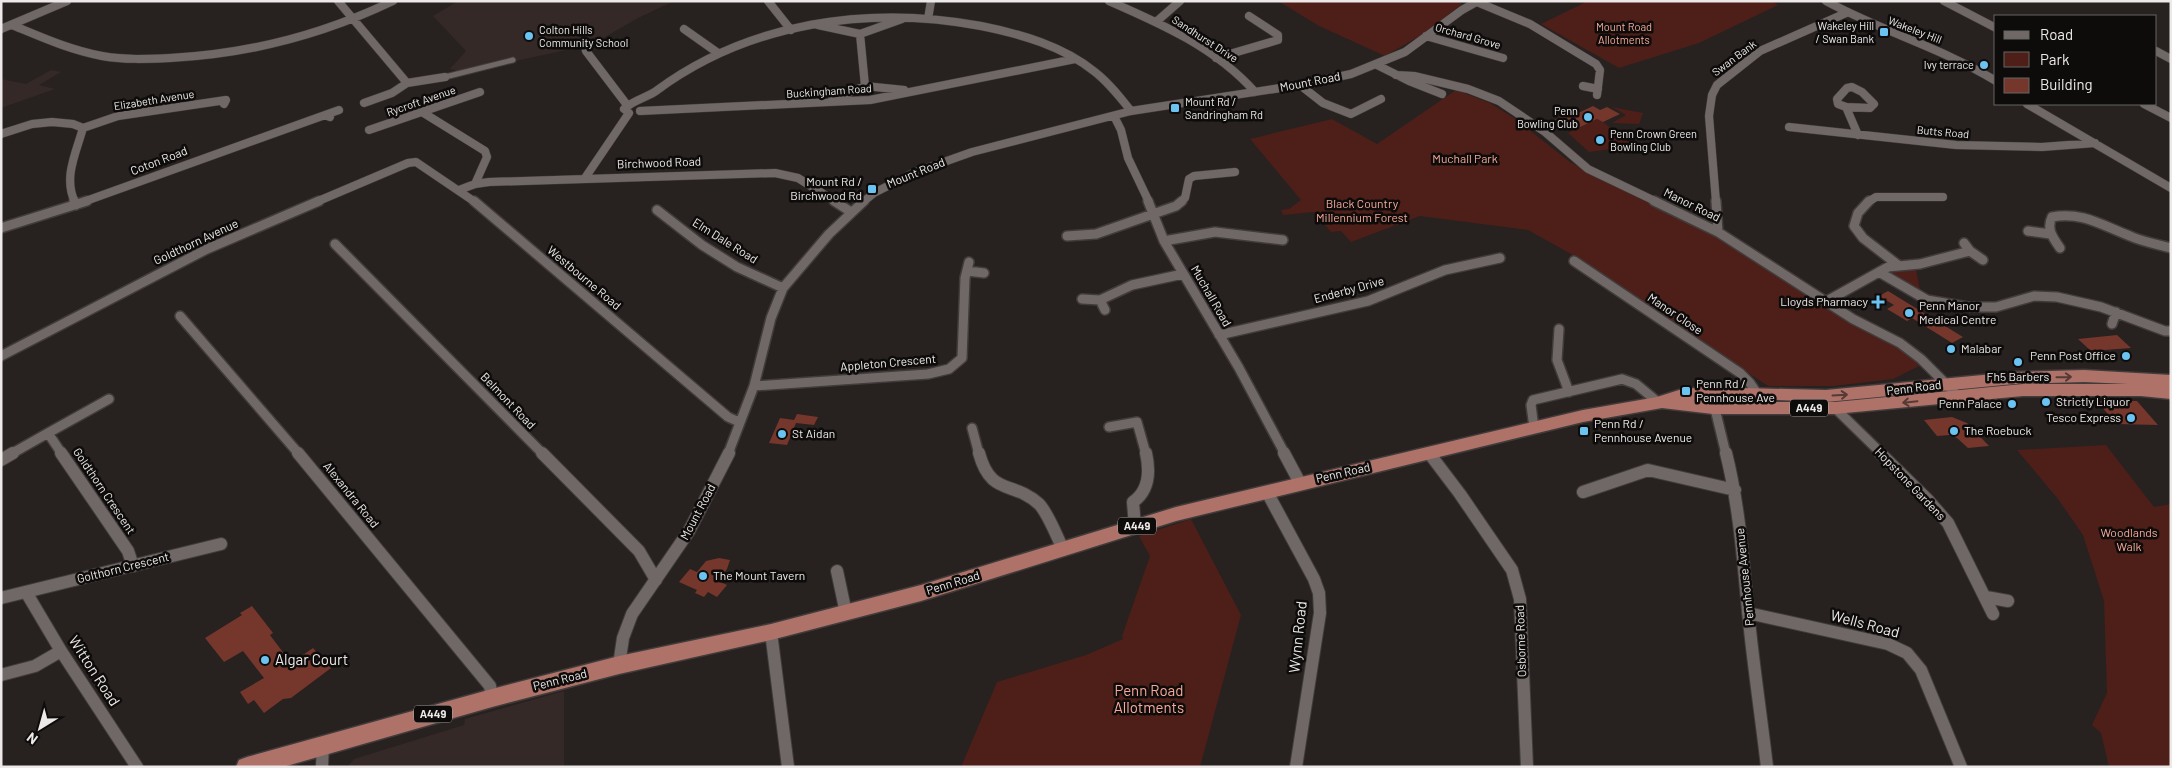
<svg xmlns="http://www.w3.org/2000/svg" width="2172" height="768" font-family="Barlow,sans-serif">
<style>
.built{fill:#352927}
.green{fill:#4d1f18}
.building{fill:#75362c}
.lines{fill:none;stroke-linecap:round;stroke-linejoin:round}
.pedestrian-casing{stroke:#413c3b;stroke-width:7}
.minor-far2-casing{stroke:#413c3b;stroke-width:9}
.minor-far1-casing{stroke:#413c3b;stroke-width:12}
.minor-casing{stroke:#413c3b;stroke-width:14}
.trunk-casing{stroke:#413c3b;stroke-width:3}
.pedestrian{stroke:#6f6866;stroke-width:5}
.minor-far2{stroke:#6f6866;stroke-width:8}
.minor-far1{stroke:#6f6866;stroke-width:9}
.minor{stroke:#6f6866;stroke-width:12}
.trunk{fill:#ae7268;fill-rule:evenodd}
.oneway{stroke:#563a35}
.poi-dot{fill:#6bc3f2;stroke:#0e0c0b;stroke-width:2}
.labels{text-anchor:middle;stroke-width:5;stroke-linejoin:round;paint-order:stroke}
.far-poi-label{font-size:11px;fill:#ede9e8;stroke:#0e0c0b;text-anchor:end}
.far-park-label{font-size:11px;fill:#f7a89a;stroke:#0e0c0b}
.far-street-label{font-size:11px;fill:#ede9e8;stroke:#0e0c0b}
.shield{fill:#0e0c0b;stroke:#aaa7a6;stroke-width:1}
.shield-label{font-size:11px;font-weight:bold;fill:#ede9e8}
.street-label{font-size:12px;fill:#ede9e8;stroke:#0e0c0b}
.park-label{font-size:12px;fill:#f7a89a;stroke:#0e0c0b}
.poi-label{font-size:12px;fill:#ede9e8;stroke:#0e0c0b;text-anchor:start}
.near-street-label{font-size:15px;fill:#ede9e8;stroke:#0e0c0b}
.near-poi-label{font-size:15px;fill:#ede9e8;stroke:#0e0c0b;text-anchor:start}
.near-park-label{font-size:15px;fill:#f7a89a;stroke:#0e0c0b}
</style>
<rect width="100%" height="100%" fill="#272120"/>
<path class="built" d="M458 1H674L638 18 593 44 457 74 455 70 450 69 466 51 433 16Z
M51 70 61 72 39 85 55 89 1 108V79L26 84Z
M564 691V767H347L354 759 464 725 465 719Z"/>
<path class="green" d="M1278 1H1457L1462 4 1423 34 1385 56 1319 26Z
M1588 1H1771L1778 5 1699 43 1619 68 1541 24Z
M1456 90 1490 103 1514 118 1570 162 1697 222 1859 328 1888 340 1921 365 1893 379 1834 386H1768L1571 254 1528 230 1420 216 1351 242 1341 231 1331 232 1314 212 1283 215 1281 210 1289 209 1301 200 1250 139 1332 119 1377 144Z
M1612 107 1643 113 1639 124 1612 123 1626 115Z
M1597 119 1603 122 1633 146 1589 152 1568 133Z
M1916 270 1921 294 1892 276 1894 272Z
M2106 445 2154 507 2171 504V767H2109L2101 733 2092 725 2107 693 2104 601 2083 535 2058 499 2017 450Z
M1191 519 1241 615 1200 767H961L997 682 1086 655 1123 639 1122 636 1150 556 1139 536Z"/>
<path class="building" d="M1593 106 1600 110 1607 107 1620 114 1603 122 1597 119 1572 131 1554 120 1572 112 1576 114Z
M1888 291 1963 337 1952 343 1912 318 1907 321 1887 309 1894 305 1879 296Z
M2117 335 2131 348 2091 351 2078 339Z
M2097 401H2137L2158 425 2116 424Z
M797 414 818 417 814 425 796 423 787 445 769 443 780 418 794 420Z
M1952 417 1967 423 1989 446 1968 448 1957 438 1950 435 1937 436 1924 420Z
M719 558 730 560 727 569 718 581 727 585 717 597 708 592 704 597 695 593 697 590 679 582 690 569 697 572 706 561Z
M252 606 273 633 270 635 291 663 313 648 331 668 291 698 283 699 264 713 254 700 248 704 240 692 264 678 243 651 224 662 205 638 242 615 240 613Z"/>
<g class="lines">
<g class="pedestrian-casing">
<path id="pedestrian" d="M445 77 513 60"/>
</g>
<g class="minor-far2-casing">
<path id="minor-far2" d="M338 1 407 83 392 93 364 103
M768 1 791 30
M1109 1C1162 24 1216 48 1255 92
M1826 1C1881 31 1942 48 1996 81
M1944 1 1996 28
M1477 2 1530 24 1596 64 1600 70 1597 95
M928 19 931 1
M1156 22 1180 1
M12 25C41 37 70 50 102 56 124 60 147 59 170 58 249 54 322 35 393 1
M818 25 860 34 902 19
M1 29 67 1
M684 29 718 53
M860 34 865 86
M1426 36 1503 58
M584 43 586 51 627 105
M2156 51 2171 59
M1216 58 1278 40V35L1249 16
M1377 65 1409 81 1442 94
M1396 75 1414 76 1468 89 1499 101 1545 132 1588 169 1657 202
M407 83 445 77
M1300 85 1323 103 1351 114 1381 99
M1583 86 1598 89
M1852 87 1862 92 1874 104 1870 108 1846 107 1838 104 1837 99 1847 88Z
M832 100 865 86 904 90
M2027 104 2171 188
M2144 104 2171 118
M1846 107 1858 135
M640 111 870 100 1075 59
M422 112 485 151 487 157 475 184
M629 113 624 109C633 100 646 98 656 91 749 22 869 5 981 26 1021 34 1063 46 1095 72 1109 83 1120 97 1131 111
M1114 116 1121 130 1128 158 1149 202
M330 117 325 115 339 110
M1789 127 1956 145 2042 147 2095 143
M369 130 480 92
M1 134 32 124 52 122 73 124 83 128 118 116 226 100 224 104
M585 178 629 113
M459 190 475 184 489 182 775 173 798 178 836 202
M75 202C63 178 76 153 83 128
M83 202 325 115
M316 202 408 163 416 162 475 202
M863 202 874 193 913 173 972 152 1131 111 1300 85 1351 74 1405 52 1462 10 1478 1
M1180 202 1185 198 1189 179 1194 176 1235 172
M1716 202 1709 116 1712 95 1717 85 1760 51 1846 13
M1868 202 1876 197H1943"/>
</g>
<g class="minor-far1-casing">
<path id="minor-far1" d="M74 201 76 205
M474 201 728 417 739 422
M834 201 851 212
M1148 201 1164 241 1239 368 1285 454
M1654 201 1718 232 1853 319 1900 343 1921 359 1959 397
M1716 201 1718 232
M1869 201 1858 213 1854 226 1863 238 1898 265
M657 210 702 245 737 267 783 288
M1 228 87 201
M2028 231 2050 234
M1067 236 1096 234 1176 206 1182 201
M1164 241 1215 232 1283 240
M1964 243 1970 251 1983 260
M335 244 543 454
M2060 248C2053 238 2046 229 2052 217 2082 211 2103 226 2130 236 2143 242 2157 244 2171 248
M1574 261 1740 373 1750 383 1767 408
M967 271 984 273
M1879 272 1927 300 1968 307H1996L2034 296 2057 297 2101 307 2165 331H2171
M1082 299 1100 300 1105 310
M1100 300 1132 285 1183 274
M1825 302 1888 267 1920 264 1970 251
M180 316 299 454
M2112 324 2116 312
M1559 329 1557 360 1569 392
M1219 335 1368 301 1445 270 1500 258
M1 356 207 249 319 201
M754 386 928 374 949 369 962 358 965 278 969 262
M1702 393 1716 413 1726 454
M1835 408 1882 454
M1109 427 1137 422 1146 454
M972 428 979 454
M1534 428 1531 405 1533 400 1622 379 1636 384 1659 403
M48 433 109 399
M11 454 48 433 62 454
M728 454 754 386 771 318 783 288 829 234 864 201"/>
</g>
<g class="minor-casing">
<path id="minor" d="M61 453 128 551 133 566
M298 453 490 686 492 698
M542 453 639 551 656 580
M979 453C991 497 1013 480 1039 504 1048 513 1057 537 1063 549
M1284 453 1300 483
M1429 453 1460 494 1512 570 1520 599 1527 767
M1726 453C1739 505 1743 558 1748 611 1753 663 1761 715 1767 767
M1880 453 1928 500 1948 523 1993 614
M1 460 13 453
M1267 492 1314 579 1319 593 1320 613 1296 767
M1583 492 1648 470 1735 490
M1135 527 1133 502C1150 490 1150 471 1146 453
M837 571 846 613
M26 592 61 651 137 767
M1986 597 2008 601
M1 598 221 544
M1748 613 1888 644 1907 653 1921 670 1961 767
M771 632 788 767
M619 665 623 638 632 614 689 531 729 453
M1 675 35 666 61 651
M322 767 323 744"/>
</g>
<g class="trunk-casing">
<path id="trunk" d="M2084 370 2171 375V387L2160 386 2171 387V399L2141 396H2023L1835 414H1713L1662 408 1583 422 1176 521 921 601 771 640 619 674 492 707 283 767H236L239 760 247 757 492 689 619 656 771 624 921 585 1176 507 1583 410 1657 397 1679 390 1702 387 1826 390 2014 372ZM2084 382 2128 384H2023L1835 402H1713L1693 400 1757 399 1826 402 2014 384Z"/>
</g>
<use href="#pedestrian" class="pedestrian"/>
<use href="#minor-far2" class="minor-far2"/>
<use href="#minor-far1" class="minor-far1"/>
<use href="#minor" class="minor"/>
<use href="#trunk" class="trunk"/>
</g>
<defs><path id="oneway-shaft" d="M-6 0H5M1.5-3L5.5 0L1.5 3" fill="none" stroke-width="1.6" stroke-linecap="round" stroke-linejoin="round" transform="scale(1.25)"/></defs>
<g class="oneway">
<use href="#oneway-shaft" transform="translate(2064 377) rotate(-1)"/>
<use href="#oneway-shaft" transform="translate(1840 395) rotate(-3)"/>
<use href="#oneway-shaft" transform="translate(1910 402) rotate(174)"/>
</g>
<g class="poi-dot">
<rect x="1879" y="27" width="10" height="10" rx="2.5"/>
<circle cx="529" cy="36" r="5"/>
<circle cx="1984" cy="65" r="5"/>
<rect x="1170" y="103" width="10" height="10" rx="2.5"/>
<circle cx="1588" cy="117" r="5"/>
<circle cx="1600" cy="140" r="5"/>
<rect x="867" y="184" width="10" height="10" rx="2.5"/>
<path d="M1875.5 294.5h5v5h5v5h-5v5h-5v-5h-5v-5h5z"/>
<circle cx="1909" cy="313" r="5"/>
<circle cx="1951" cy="349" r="5"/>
<circle cx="2126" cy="356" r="5"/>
<circle cx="2018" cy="362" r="5"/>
<rect x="1681" y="386" width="10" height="10" rx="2.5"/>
<circle cx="2046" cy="402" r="5"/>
<circle cx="2012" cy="404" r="5"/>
<circle cx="2131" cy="418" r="5"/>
<rect x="1579" y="426" width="10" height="10" rx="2.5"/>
<circle cx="1954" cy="431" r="5"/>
<circle cx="782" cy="434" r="5"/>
<circle cx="703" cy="576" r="5"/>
<circle cx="265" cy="660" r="5"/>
</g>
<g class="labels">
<g class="far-poi-label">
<text x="1874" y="30">Wakeley Hill<tspan x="1874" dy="13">/ Swan Bank</tspan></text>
<text x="539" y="34" text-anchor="start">Colton Hills<tspan x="539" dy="13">Community School</tspan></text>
<text x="1974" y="69">Ivy terrace</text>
<text x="1185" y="106" text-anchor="start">Mount Rd /<tspan x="1185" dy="13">Sandringham Rd</tspan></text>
<text x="1578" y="115">Penn<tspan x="1578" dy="13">Bowling Club</tspan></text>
<text x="1610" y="138" text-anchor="start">Penn Crown Green<tspan x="1610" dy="13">Bowling Club</tspan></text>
</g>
<g class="far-park-label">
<text x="1624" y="31">Mount Road<tspan x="1624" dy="13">Allotments</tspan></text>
</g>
<g class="far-street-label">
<text transform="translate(1915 30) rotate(21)" y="4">Wakeley Hill</text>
<text transform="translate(1468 36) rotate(16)" y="4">Orchard Grove</text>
<text transform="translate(1205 39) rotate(33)" y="4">Sandhurst Drive</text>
<text transform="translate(1734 58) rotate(-37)" y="4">Swan Bank</text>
<text transform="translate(829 91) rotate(-4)" y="4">Buckingham Road</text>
<text transform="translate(154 100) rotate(-9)" y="4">Elizabeth Avenue</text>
<text transform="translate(421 101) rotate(-19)" y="4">Rycroft Avenue</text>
<text transform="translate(1943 132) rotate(5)" y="4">Butts Road</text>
</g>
<g class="shield">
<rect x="1790" y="399.5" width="38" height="17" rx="4"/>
<rect x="1118" y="517.5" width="38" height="17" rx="4"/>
<rect x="414" y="705.5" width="38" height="17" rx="4"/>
</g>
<g class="shield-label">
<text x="1809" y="412">A449</text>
<text x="1137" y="530">A449</text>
<text x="433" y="718">A449</text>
</g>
<g class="street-label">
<text transform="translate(1310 82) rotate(-11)" y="4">Mount Road</text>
<text transform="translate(159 161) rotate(-21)" y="4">Coton Road</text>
<text transform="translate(659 163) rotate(-2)" y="4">Birchwood Road</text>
<text transform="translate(916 173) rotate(-22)" y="4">Mount Road</text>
<text transform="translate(1692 205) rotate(26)" y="4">Manor Road</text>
<text transform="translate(725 241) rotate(32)" y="4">Elm Dale Road</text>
<text transform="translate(196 242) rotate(-25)" y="4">Goldthorn Avenue</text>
<text transform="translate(584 278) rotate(40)" y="4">Westbourne Road</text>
<text transform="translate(1349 290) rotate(-15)" y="4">Enderby Drive</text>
<text transform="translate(1211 296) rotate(60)" y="4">Muchall Road</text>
<text transform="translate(1675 314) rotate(34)" y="4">Manor Close</text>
<text transform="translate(888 363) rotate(-5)" y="4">Appleton Crescent</text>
<text transform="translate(1914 388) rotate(-7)" y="4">Penn Road</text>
<text transform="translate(508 401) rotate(46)" y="4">Belmont Road</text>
<text transform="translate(1343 473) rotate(-13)" y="4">Penn Road</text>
<text transform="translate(1910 484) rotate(46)" y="4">Hopstone Gardens</text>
<text transform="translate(104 491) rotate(56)" y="4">Goldthorn Crescent</text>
<text transform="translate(351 495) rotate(51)" y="4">Alexandra Road</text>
<text transform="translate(698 512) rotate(-62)" y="4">Mount Road</text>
<text transform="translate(123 568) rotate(-14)" y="4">Golthorn Crescent</text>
<text transform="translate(1745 577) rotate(-96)" y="4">Pennhouse Avenue</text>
<text transform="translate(953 583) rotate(-17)" y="4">Penn Road</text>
<text transform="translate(1521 641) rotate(-92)" y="4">Osborne Road</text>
<text transform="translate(560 680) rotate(-14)" y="4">Penn Road</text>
</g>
<g class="park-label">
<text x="1465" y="163">Muchall Park</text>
<text x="1362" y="208">Black Country<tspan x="1362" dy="14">Millennium Forest</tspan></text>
<text x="2129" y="537">Woodlands<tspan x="2129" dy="14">Walk</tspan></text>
</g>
<g class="poi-label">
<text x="862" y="186" text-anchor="end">Mount Rd /<tspan x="862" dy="14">Birchwood Rd</tspan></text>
<text x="1868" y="306" text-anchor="end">Lloyds Pharmacy</text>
<text x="1919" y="310">Penn Manor<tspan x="1919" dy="14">Medical Centre</tspan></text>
<text x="1961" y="353">Malabar</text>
<text x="2116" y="360" text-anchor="end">Penn Post Office</text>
<text x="2018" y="381" text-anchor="middle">Fh5 Barbers</text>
<text x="1696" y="388">Penn Rd /<tspan x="1696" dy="14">Pennhouse Ave</tspan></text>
<text x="2056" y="406">Strictly Liquor</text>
<text x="2002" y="408" text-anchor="end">Penn Palace</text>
<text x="2121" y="422" text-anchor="end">Tesco Express</text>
<text x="1594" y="428">Penn Rd /<tspan x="1594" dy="14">Pennhouse Avenue</tspan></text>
<text x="1964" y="435">The Roebuck</text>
<text x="792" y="438">St Aidan</text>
<text x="713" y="580">The Mount Tavern</text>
</g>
<g class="near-street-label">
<text transform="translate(1865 624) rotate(15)" y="5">Wells Road</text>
<text transform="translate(1298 637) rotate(-84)" y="5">Wynn Road</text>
<text transform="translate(94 671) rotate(57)" y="5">Witton Road</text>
</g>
<g class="near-poi-label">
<text x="275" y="665">Algar Court</text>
</g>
<g class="near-park-label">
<text x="1149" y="696">Penn Road<tspan x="1149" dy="17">Allotments</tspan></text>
</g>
</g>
<rect width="2172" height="768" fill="none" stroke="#ede9e8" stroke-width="5"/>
<rect x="1994" y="15" width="162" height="90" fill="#0e0c0b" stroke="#676463"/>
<rect x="2004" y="31" width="25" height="8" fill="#6f6866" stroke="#676463"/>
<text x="2040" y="40" font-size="15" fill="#ede9e8">Road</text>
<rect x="2004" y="52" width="25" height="15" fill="#4d1f18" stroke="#676463"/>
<text x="2040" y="65" font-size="15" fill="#ede9e8">Park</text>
<rect x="2004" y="78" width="25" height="15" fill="#75362c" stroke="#676463"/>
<text x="2040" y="90" font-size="15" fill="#ede9e8">Building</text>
<g transform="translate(40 728) rotate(217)" stroke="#0e0c0b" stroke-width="4" paint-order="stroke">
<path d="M0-4L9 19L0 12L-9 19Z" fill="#ede9e8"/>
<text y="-8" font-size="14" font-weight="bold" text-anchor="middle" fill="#ede9e8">N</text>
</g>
</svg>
